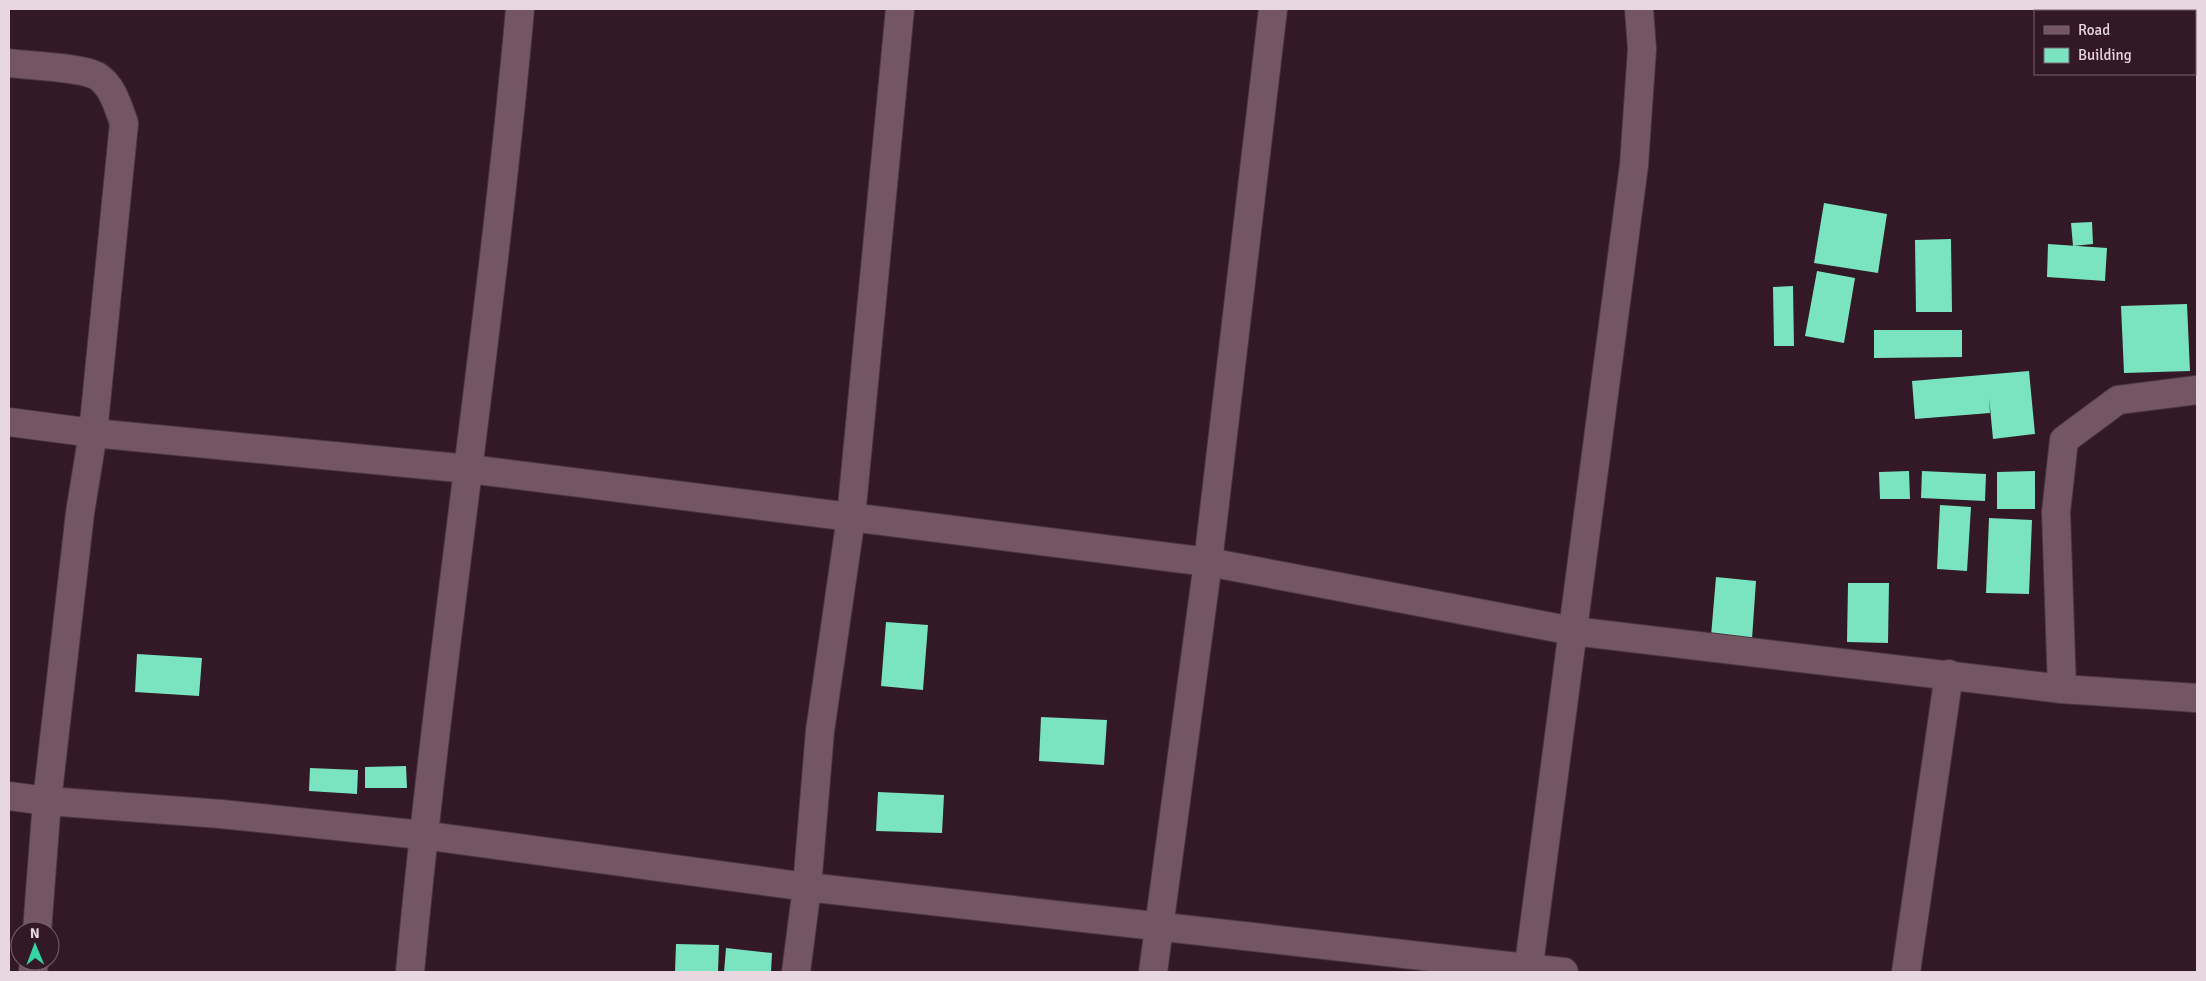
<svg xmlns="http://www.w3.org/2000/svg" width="2206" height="981" font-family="Signika,sans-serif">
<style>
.building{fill:#79e4bf}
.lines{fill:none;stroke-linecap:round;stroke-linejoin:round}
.minor-casing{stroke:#4b3740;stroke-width:30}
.secondary-casing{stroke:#4b3740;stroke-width:30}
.minor{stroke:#745663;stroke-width:28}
.secondary{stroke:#745663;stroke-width:28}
</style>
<rect width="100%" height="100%" fill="#321925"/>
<path class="building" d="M1824 203 1887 214 1878 273 1814 263Z
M2092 222 2093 244 2073 246 2071 223Z
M1951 239 1952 312H1916L1915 240Z
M2048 244 2107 248 2105 281 2047 277Z
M1817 271 1855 278 1844 343 1805 336Z
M1793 286 1794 346H1774L1773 287Z
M2187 304 2190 371 2124 373 2121 306Z
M1874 330H1962V357L1874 358Z
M2029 371 2035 434 1993 439 1989 397 1990 413 1915 419 1912 381Z
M1909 471 1910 499H1880L1879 472Z
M1922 471 1986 474 1985 501 1921 498Z
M2035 471V509H1997V472Z
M1940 505 1971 507 1967 571 1937 569Z
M1989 518 2032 520 2029 594 1986 593Z
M1716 577 1756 581 1752 639 1711 636Z
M1848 583H1889L1888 643 1847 642Z
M886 622 928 625 923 690 881 686Z
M137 654 202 658 199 696 135 692Z
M1041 717 1107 720 1104 765 1039 761Z
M406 766 407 788H365V767Z
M310 768 358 770 357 794 309 791Z
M878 792 944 795 942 833 876 831Z
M676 944 719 945 718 972H675Z
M726 948 772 953 771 972H724Z"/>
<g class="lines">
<g class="minor-casing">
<path id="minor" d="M9 63C29 66 81 67 97 76 113 86 118 107 124 123L93 433 80 513 47 801 37 931
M9 422 93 433 469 469 1208 562 1573 631 2062 689 2197 698
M2062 689 2056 512 2064 440 2118 400 2197 390
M9 796 47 801 221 814 422 835 807 887 1564 972
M33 972 34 961
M410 972C440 650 491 331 520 9
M796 972 807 887 820 731 851 517 900 9
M1153 972 1208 562 1273 9
M1528 972 1634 165 1642 49 1639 9
M1906 972 1949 674"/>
</g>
<g class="secondary-casing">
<path id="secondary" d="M2049 9 2067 11
M2195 29H2197"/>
</g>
<use href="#minor" class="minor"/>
<use href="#secondary" class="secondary"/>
</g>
<rect width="2206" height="981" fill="none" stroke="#e9d7df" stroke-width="20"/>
<rect x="2034" y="10" width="162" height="65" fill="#321925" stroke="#7b656f"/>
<rect x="2044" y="26" width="25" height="8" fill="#745663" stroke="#7b656f"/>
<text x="2078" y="35" font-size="15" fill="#e9d7df">Road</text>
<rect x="2044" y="48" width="25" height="15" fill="#79e4bf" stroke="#7b656f"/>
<text x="2078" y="60" font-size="15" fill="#e9d7df">Building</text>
<g transform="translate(35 946) rotate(359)"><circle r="24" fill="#321925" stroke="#7b656f"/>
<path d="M0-4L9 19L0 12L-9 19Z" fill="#35d4a7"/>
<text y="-8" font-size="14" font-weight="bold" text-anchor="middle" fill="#e9d7df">N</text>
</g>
</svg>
